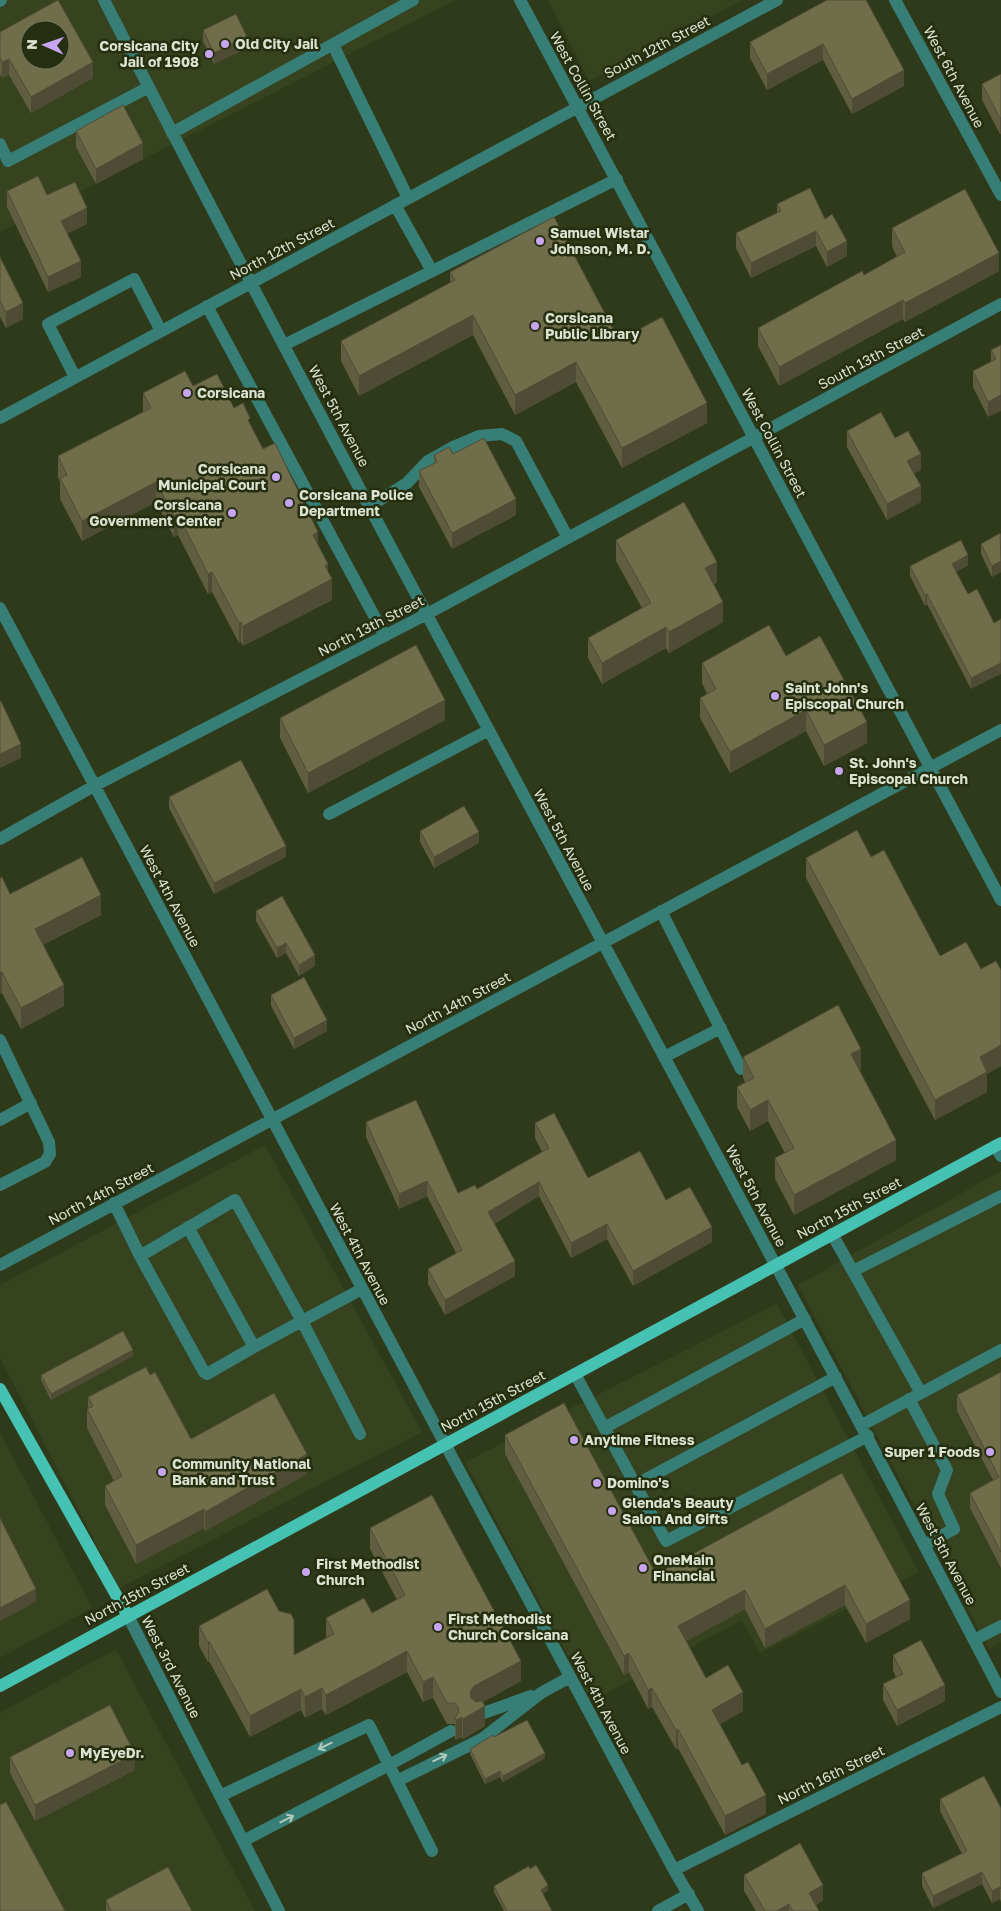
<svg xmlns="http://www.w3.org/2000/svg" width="1001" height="1911" font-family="'Golos Text',sans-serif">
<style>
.built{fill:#37431e;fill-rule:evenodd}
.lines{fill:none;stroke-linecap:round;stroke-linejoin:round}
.minor{stroke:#377f76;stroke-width:12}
.major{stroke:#46c2b4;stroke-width:12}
.wall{fill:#605e40}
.shaded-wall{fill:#4e4c34}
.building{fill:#706d4a;stroke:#4e4c34;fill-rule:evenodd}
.oneway{stroke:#b2c9b9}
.poi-dot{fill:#c7a6ef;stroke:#252f10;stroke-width:2}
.labels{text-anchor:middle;stroke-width:5;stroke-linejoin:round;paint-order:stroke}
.poi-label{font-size:14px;font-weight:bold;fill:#dbe2cf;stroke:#252f10;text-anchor:start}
.street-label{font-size:14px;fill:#dbe2cf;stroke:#252f10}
</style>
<rect width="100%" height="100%" fill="#2f3a1b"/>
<path class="built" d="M0 0H456L0 232ZM30 30H60V60H30Z
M548 0H742L589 81Z
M265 1145 422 1432 119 1588 0 1358V1285Z
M1001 1171V1642L989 1649 798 1285Z
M777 1304 919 1572 760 1653 742 1620 592 1701 465 1462Z
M0 1432 92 1608 0 1658Z
M116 1649 255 1911H0V1713Z"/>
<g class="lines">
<path class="minor" d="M104 0C395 568 707 1126 1001 1692
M520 0 1001 900
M895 0 1001 195
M0 1 1 0
M333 45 408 198
M172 133 413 0
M0 144 8 161 149 87
M395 205 432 271
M207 306 385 636
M284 345 617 179
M75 377 48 324 134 279 161 331
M0 418 777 0
M370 506 407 483 428 461 453 447 479 436 502 434 516 441 568 538
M0 608 445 1444 674 1870 698 1911
M329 814 489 730
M0 839 94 786 427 614 1001 304
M661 911 741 1069
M0 1040 49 1142 50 1154 45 1162 0 1185
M664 1057 721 1028
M0 1120 31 1103
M995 1146 1001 1156
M114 1203 140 1256 235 1200 302 1321 362 1289
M832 1234 921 1393
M140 1256 204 1372 207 1374 254 1347 188 1227
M0 1265 1001 730
M853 1271 1001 1196
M254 1347 302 1321 360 1434
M575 1374 666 1541 868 1436
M909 1399 947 1470 938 1494 954 1529 924 1545
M862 1425 1001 1350
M604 1428 805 1319
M635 1485 836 1377
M128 1616 279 1911
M974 1640 1001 1626
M478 1715 531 1696
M397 1781 482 1739 541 1693 570 1677
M220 1796 369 1725 432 1851
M243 1841 389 1765 451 1731
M674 1870 1001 1707
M658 1911 689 1894"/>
<path class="major" d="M0 1389 128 1616
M0 1686 1001 1143"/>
</g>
<path class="wall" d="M827 0 904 86 852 114 823 60 767 90 750 58V42Z
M203 30 247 48 214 64 203 41Z
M0 32 93 78 31 113 9 75 2 78 0 74Z
M1001 74 1000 134 982 100V84Z
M76 131 143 159 96 184 76 147Z
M7 191 47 195 87 224 68 233 81 277 48 292 7 207Z
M777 204 825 219 847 256 827 267 816 246 751 278 736 248V233L777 213Z
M892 228 999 271 905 322 903 319 779 386 758 346V328L864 275 897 257 892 246Z
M0 257 23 319 6 328 0 317Z
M450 272 619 340 707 423 622 468 576 382 515 415 473 335 359 396 341 361V341L450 283Z
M1001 345 988 417 973 387V371L991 362V350Z
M193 386 234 408 250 425 263 449 318 545 328 571 332 600 243 646 241 642 239 643 212 592 208 594 178 535 174 537 156 502 82 541 60 499V482L58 477V456L143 412V393Z
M847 431 895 438 921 470 914 473 921 502 887 520 847 447Z
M434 455 516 515 452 549 419 487V471L434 464Z
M1001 534V572L992 577 981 554V544Z
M616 540 717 582 714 584 723 622 669 653 666 648 602 684 588 658V638L642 608 616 561Z
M968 565 956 572 968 594 977 589 971 689 927 604 925 606 910 576V566Z
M786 656 867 743 824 766 806 731 730 773 700 718V698L707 694 702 683V663Z
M280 718 445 720 308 793 280 738Z
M169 797 286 857 214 894 169 808Z
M420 831 479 843 434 868 420 842Z
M871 857 940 956 981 969 1001 970V1066L987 1074V1092L935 1120 806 878V858Z
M0 878 10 894 101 915 43 945 64 1006 21 1029 2 993Z
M256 911 315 966 299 976 286 953 277 958 256 921Z
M271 995 327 1031 294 1049 271 1006Z
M743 1057 861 1069 859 1070 896 1160 794 1215 775 1179V1158L785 1153 768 1121 750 1131 737 1107V1087L745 1082 743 1078Z
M366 1122 458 1193 477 1189 542 1152 535 1138V1123L588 1178 666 1200 712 1242 633 1286 607 1239 571 1258 539 1196 494 1224 515 1276 445 1315 428 1284V1269L456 1253 427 1196 399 1209 366 1137Z
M133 1356 51 1400 41 1380V1375Z
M1001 1372V1568L970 1508V1493L993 1480 957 1411V1395Z
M150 1375 191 1439 307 1474 205 1531 204 1528 136 1564 105 1505V1486L114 1481 87 1428V1409L88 1408V1397Z
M505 1435 656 1574 842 1473 910 1619 866 1643 845 1605 765 1648 745 1609 686 1641 706 1678 743 1711 720 1724 766 1814 725 1835 678 1748 676 1749 652 1707 648 1709 629 1672 624 1675 505 1454Z
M370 1528 521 1681 483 1702 485 1726 463 1739 462 1737 456 1740 455 1738V1724H447L433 1698 423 1702 407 1672 326 1715 322 1709 305 1718 301 1710 250 1737 209 1661 208 1662 199 1646V1626L294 1655 326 1638V1618L372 1613 397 1600 370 1549Z
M893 1655 945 1701 897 1726 883 1700V1684L896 1677 893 1671Z
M494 1737 545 1758 503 1782 500 1777 485 1784 470 1754V1749Z
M10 1757 135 1770 35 1821 10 1773Z
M940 1799 1001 1808V1902L1000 1899 992 1903 982 1884 933 1908 922 1886V1873L962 1854 940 1811Z
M530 1869 548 1890 543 1894 552 1911H504L494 1892V1886Z
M744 1875 823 1900 816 1905 819 1911H756L744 1891Z
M106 1900 192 1911H106Z"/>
<path class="shaded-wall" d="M247 37V48L214 64V53Z
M823 44V60L767 90V74Z
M9 59V75L2 78V62Z
M93 62V78L31 113V97Z
M904 70V86L852 114V99Z
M1001 117V134H1000V118Z
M143 143V159L96 184V169Z
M87 208V224L61 236V221Z
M816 231V246L751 278V263Z
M847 241V256L827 267V252Z
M999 253V271L905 322V303Z
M81 261V277L48 292V277Z
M903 300V319L779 386V367Z
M23 303V319L6 328V312Z
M473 315V335L359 396V376Z
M576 362V382L515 415V395Z
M1001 395V411L988 417V402Z
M707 403V423L622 468V448Z
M921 454V470L907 477V461Z
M156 482V502L82 541V521Z
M921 486V502L887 520V504Z
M516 499V515L452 549V533Z
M178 514V535L174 537V516Z
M318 532V552L313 535Z
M968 555V565L952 574V564Z
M1001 561V572L992 577V566Z
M717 562V582L705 589V568Z
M328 564V581L332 579V600L243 646V626Z
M212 572V592L208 594V574Z
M927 594V604L925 606V595Z
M723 602V622L669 653V632Z
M241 622V642L239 643V623Z
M666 627V648L602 684V663Z
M1001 663V674L971 689V678Z
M445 700V720L308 793V773Z
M806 710V731L730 773V752Z
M867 722V743L824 766V745Z
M21 744V758L0 768V754Z
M479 832V843L434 868V857Z
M286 846V857L214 894V883Z
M101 895V915L35 949V929Z
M286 943V953L277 958V948Z
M315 955V966L299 976V965Z
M2 972V993L0 994V973Z
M64 985V1006L21 1029V1008Z
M327 1020V1031L294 1049V1038Z
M1001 1045V1066L987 1074V1092L935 1120V1100L980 1057Z
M861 1049V1069L851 1075V1054Z
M768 1100V1121L750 1131V1110Z
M896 1140V1160L794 1215V1195Z
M427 1181V1196L399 1209V1194Z
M539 1182V1196L488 1227V1212Z
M607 1224V1239L571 1258V1243Z
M712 1227V1242L633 1286V1271Z
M515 1261V1276L445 1315V1300Z
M133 1350V1356L51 1400V1394Z
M307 1454V1474L205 1531V1512Z
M204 1509V1528L136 1564V1545Z
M845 1585V1605L765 1648V1629Z
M36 1589V1602L0 1621V1608Z
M745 1590V1609L678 1646V1626Z
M910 1600V1619L866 1643V1624Z
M209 1641V1661L208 1662V1642Z
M407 1651V1672L326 1715V1695Z
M629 1653V1672L624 1675V1656Z
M521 1661V1681L474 1707 470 1713V1692L474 1686Z
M433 1677V1698L423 1702V1682Z
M945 1685V1701L897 1726V1710Z
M322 1688V1709L305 1718V1697Z
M652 1688V1707L648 1709V1690Z
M301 1689V1710L250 1737V1716Z
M743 1692V1711L712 1729V1710Z
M485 1706V1726L463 1739V1719Z
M462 1717V1737L456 1740V1720Z
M678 1729V1748L676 1749V1730Z
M545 1753V1758L503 1782V1776Z
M135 1754V1770L35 1821V1805Z
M500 1771V1777L485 1784V1779Z
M766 1795V1814L725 1835V1816Z
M982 1872V1884L933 1908V1896Z
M548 1885V1890L541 1895V1890Z
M823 1885V1900L809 1909V1893Z
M1000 1887V1899L992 1903V1891Z
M789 1904V1911H777Z"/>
<path class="building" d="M58 0 93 62 31 97 9 59 2 62 0 58V32ZM30 30H60V60H30Z
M827 0H866L904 70 852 99 823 44 767 74 750 42Z
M236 14 247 37 214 53 203 30Z
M1001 74V117L1000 118 982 84Z
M123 105 143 143 96 169 76 131Z
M38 176 47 195 75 182 87 208 61 221 81 261 48 277 7 191Z
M810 188 825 219 832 214 847 241 827 252 816 231 751 263 736 233 781 211 777 204Z
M965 189 999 253 905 303 903 300 779 367 758 328 862 271 864 275 905 252 892 228Z
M554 217 619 340 662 317 707 403 622 448 576 362 515 395 473 315 359 376 341 341 455 280 450 272Z
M0 257 23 303 6 312 0 301Z
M1001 345V395L988 402 973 371 996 359 991 350Z
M185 371 193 386 217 374 234 408 243 403 250 418 248 420 263 449 275 443 318 532 313 535 328 564 325 566 332 579 243 626 241 622 239 623 212 572 208 574 178 514 174 516 156 482 82 521 60 478 67 475 58 456 151 408 143 393Z
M881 412 895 438 908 431 921 454 907 461 921 486 887 504 847 431Z
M484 438 516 499 452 533 419 471 437 462 434 455 449 447 453 454Z
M684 502 717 562 705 568 723 602 669 632 666 627 602 663 588 638 651 603 616 540Z
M1000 533 1001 561 992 566 981 544Z
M961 540 968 555 952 564 968 594 977 589 994 623 1001 619V663L971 678 927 594 925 595 910 566Z
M769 625 786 656 820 636 867 722 824 745 806 710 730 752 700 698 716 689 702 663Z
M416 645 445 700 308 773 280 718Z
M0 701H1L21 744 0 754Z
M241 760 286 846 214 883 169 797Z
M464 806 479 832 434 857 420 831Z
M857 830 871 857 884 850 940 956 966 942 981 969 996 961 1001 970V1045L980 1057 987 1072 935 1100 806 858Z
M82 857 101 895 35 929 64 985 21 1008 2 972 0 973V878L2 877 10 894Z
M282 896 315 955 299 965 286 943 277 948 256 911Z
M304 977 327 1020 294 1038 271 995Z
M838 1005 861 1049 851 1054 896 1140 794 1195 775 1158 794 1148 768 1100 750 1110 737 1087 754 1078 743 1057Z
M416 1100 458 1193 475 1185 477 1189 549 1148 535 1123 554 1113 588 1178 640 1151 666 1200 690 1187 712 1227 633 1271 607 1224 571 1243 539 1182 488 1212 515 1261 445 1300 428 1269 462 1250 427 1181 399 1194 366 1122Z
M123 1331 133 1350 51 1394 41 1375Z
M146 1367 150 1375 155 1372 191 1439 274 1393 307 1454 205 1512 204 1509 136 1545 105 1486 122 1476 87 1409 93 1406 88 1397Z
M1001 1372V1552L970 1493 999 1477 957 1395Z
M564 1403 656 1574 842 1473 910 1600 866 1624 845 1585 765 1629 745 1590 678 1626 706 1678 728 1665 743 1692 712 1710 742 1765 748 1762 766 1795 725 1816 678 1729 676 1730 652 1688 648 1690 629 1653 624 1656 505 1435Z
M432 1495 521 1661 474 1686 470 1692 471 1698 476 1702 482 1701 485 1706 463 1719 462 1717 456 1720 455 1718 459 1711 458 1707 455 1703H447L433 1677 423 1682 407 1651 326 1695 322 1688 305 1697 301 1689 250 1716 209 1641 208 1642 199 1626 267 1589 279 1611 291 1614 294 1620V1655L334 1634 326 1618 364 1598 372 1613 405 1595 370 1528Z
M0 1518 36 1589 0 1608Z
M921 1640 945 1685 897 1710 883 1684 903 1674 893 1655Z
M110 1705 135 1754 35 1805 10 1757Z
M527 1720 545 1753 503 1776 500 1771 485 1779 470 1749 493 1735 494 1737Z
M984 1776 1001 1808V1889L1000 1887 992 1891 982 1872 933 1896 922 1873 967 1851 940 1799Z
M6 1802 65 1911H0V1805Z
M800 1843 823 1885 809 1893 819 1911H793L789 1904 777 1911H765L744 1875Z
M536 1865 548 1885 541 1890 552 1911H507L494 1886 529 1866 530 1869Z
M168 1867 192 1911H111L106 1900Z"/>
<defs><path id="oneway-shaft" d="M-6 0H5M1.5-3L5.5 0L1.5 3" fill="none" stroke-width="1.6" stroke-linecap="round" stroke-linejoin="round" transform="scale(1.25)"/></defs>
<g class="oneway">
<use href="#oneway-shaft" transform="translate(325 1746) rotate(154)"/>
<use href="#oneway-shaft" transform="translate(440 1758) rotate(-25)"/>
<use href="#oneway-shaft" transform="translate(287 1819) rotate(-27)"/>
</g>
<g class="poi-dot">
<circle cx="225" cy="44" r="5"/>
<circle cx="209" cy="54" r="5"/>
<circle cx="540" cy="241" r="5"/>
<circle cx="535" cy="326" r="5"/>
<circle cx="187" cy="393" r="5"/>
<circle cx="276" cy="477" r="5"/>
<circle cx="289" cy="503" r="5"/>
<circle cx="232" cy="513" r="5"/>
<circle cx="775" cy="696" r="5"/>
<circle cx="839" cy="771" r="5"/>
<circle cx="574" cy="1440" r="5"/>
<circle cx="990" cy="1452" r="5"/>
<circle cx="162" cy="1472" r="5"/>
<circle cx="597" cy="1483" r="5"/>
<circle cx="612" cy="1511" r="5"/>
<circle cx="643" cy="1568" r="5"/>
<circle cx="306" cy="1572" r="5"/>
<circle cx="438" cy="1627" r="5"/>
<circle cx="70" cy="1753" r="5"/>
</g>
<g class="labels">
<g class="poi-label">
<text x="235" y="49">Old City Jail</text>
<text x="199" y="51" text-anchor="end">Corsicana City<tspan x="199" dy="16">Jail of 1908</tspan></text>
<text x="550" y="238">Samuel Wistar<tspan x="550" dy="16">Johnson, M. D.</tspan></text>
<text x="545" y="323">Corsicana<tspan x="545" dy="16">Public Library</tspan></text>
<text x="197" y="398">Corsicana</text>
<text x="266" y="474" text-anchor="end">Corsicana<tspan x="266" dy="16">Municipal Court</tspan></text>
<text x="299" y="500">Corsicana Police<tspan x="299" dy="16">Department</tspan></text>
<text x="222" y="510" text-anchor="end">Corsicana<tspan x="222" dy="16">Government Center</tspan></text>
<text x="785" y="693">Saint John's<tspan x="785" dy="16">Episcopal Church</tspan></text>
<text x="849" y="768">St. John's<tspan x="849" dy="16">Episcopal Church</tspan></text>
<text x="584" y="1445">Anytime Fitness</text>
<text x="980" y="1457" text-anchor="end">Super 1 Foods</text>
<text x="172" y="1469">Community National<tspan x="172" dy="16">Bank and Trust</tspan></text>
<text x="607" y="1488">Domino's</text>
<text x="622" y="1508">Glenda's Beauty<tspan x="622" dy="16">Salon And Gifts</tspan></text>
<text x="653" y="1565">OneMain<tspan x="653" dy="16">Financial</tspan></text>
<text x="316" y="1569">First Methodist<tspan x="316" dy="16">Church</tspan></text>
<text x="448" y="1624">First Methodist<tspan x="448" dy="16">Church Corsicana</tspan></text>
<text x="80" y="1758">MyEyeDr.</text>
</g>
<g class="street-label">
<text transform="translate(657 47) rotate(-28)" y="5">South 12th Street</text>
<text transform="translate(954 77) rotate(62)" y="5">West 6th Avenue</text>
<text transform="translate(583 86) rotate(61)" y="5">West Collin Street</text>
<text transform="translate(282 249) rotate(-28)" y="5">North 12th Street</text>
<text transform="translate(871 358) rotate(-28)" y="5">South 13th Street</text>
<text transform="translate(339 416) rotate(62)" y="5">West 5th Avenue</text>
<text transform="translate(774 443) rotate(62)" y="5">West Collin Street</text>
<text transform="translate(371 626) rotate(-27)" y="5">North 13th Street</text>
<text transform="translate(564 840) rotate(62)" y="5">West 5th Avenue</text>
<text transform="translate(170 896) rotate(62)" y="5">West 4th Avenue</text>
<text transform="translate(458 1003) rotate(-28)" y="5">North 14th Street</text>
<text transform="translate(101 1194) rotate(-28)" y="5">North 14th Street</text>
<text transform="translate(756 1196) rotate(62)" y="5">West 5th Avenue</text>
<text transform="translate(849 1208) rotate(-28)" y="5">North 15th Street</text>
<text transform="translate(360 1254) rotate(62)" y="5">West 4th Avenue</text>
<text transform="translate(493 1401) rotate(-28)" y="5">North 15th Street</text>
<text transform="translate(946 1554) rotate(62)" y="5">West 5th Avenue</text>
<text transform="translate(137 1594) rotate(-28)" y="5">North 15th Street</text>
<text transform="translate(171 1667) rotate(63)" y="5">West 3rd Avenue</text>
<text transform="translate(601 1703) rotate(62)" y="5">West 4th Avenue</text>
<text transform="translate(831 1775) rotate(-26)" y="5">North 16th Street</text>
</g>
</g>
<g transform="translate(45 45) rotate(272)"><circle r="24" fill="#252f10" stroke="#6e775c"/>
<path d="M0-4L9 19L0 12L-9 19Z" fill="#c7a6ef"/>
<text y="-8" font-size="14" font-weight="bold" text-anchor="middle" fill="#dbe2cf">N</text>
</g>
</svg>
